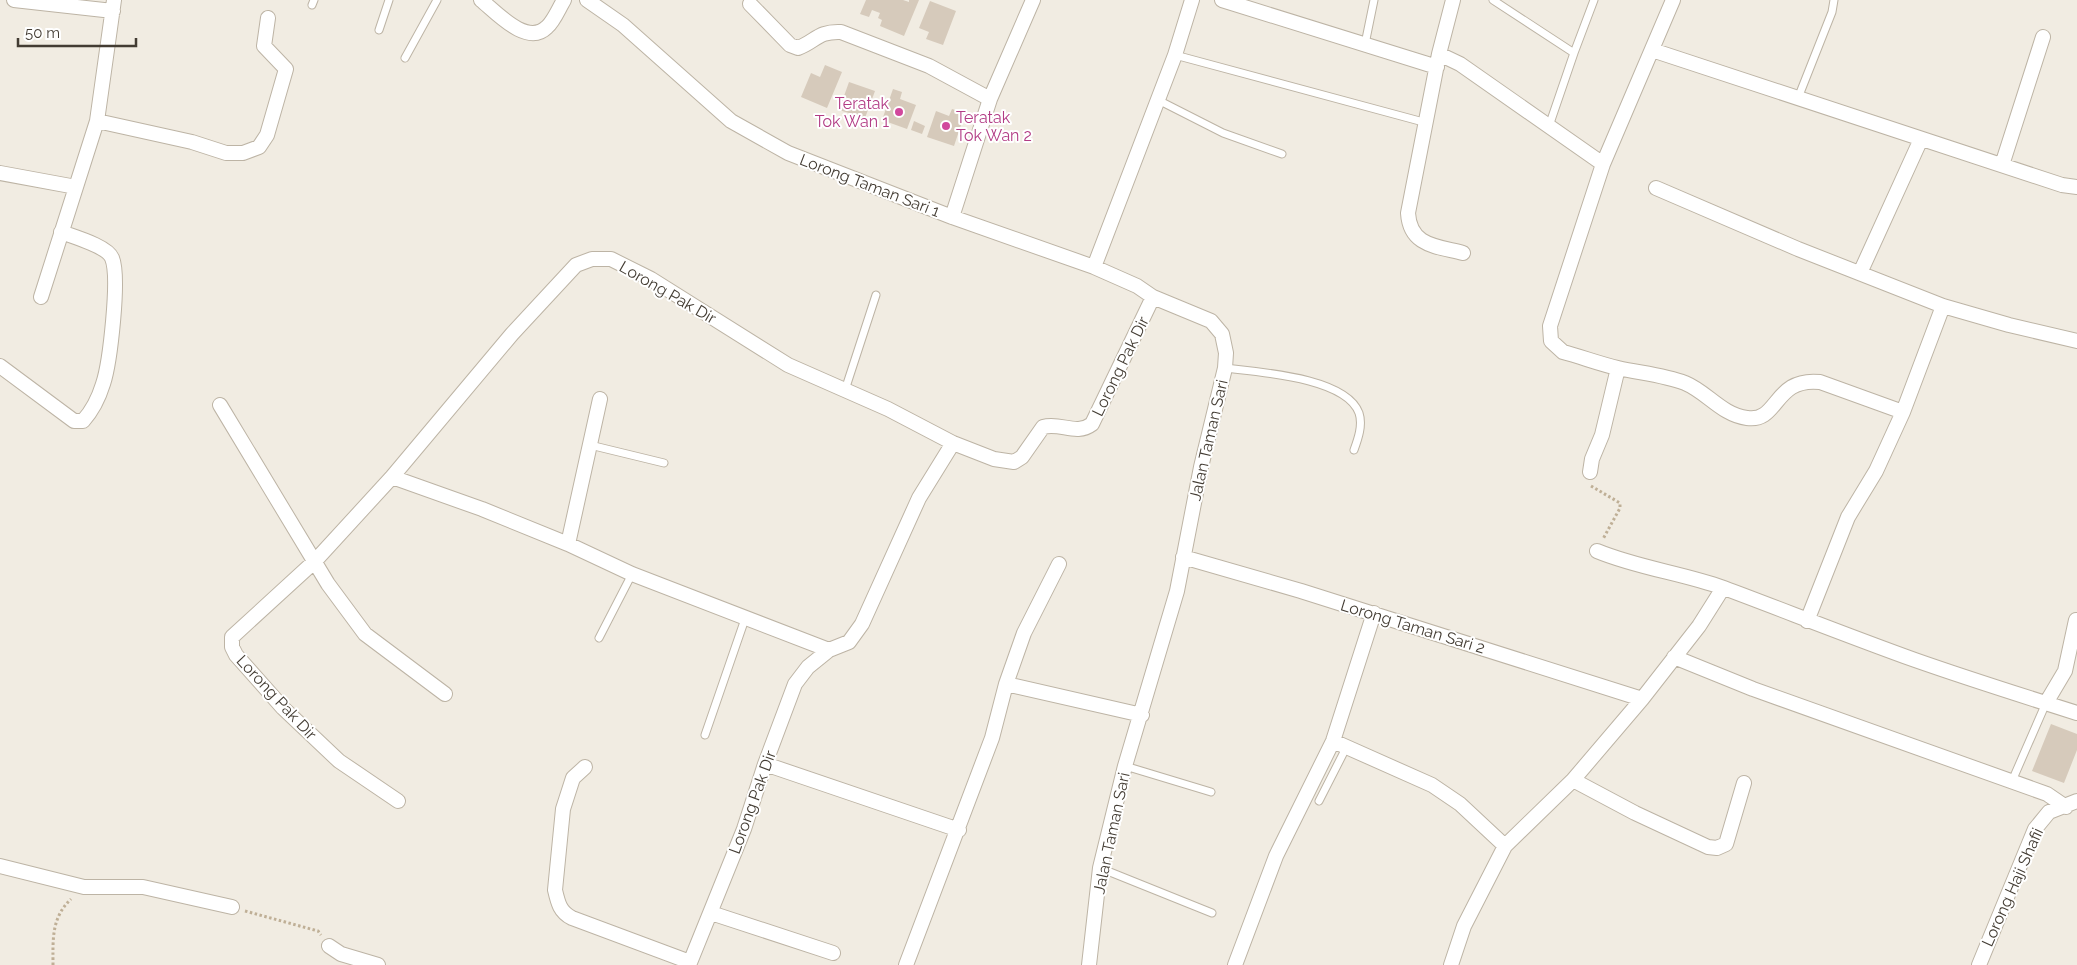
<svg xmlns="http://www.w3.org/2000/svg" width="2077" height="965" font-family="Raleway,sans-serif">
<style>
.building{fill:#d6cabb}
.lines{fill:none;stroke-linecap:round;stroke-linejoin:round}
.lane-casing{stroke:#bdb4a5;stroke-width:9}
.street-casing{stroke:#bdb4a5;stroke-width:16}
.path{stroke:#bfaf96;stroke-width:3;stroke-dasharray:2.5 2.5;stroke-linecap:butt}
.lane{stroke:#fff;stroke-width:7}
.street{stroke:#fff;stroke-width:14}
.hotel-dot{fill:#d1479c;stroke:#fff;stroke-width:2}
.labels{text-anchor:middle;stroke-width:4;stroke-linejoin:round;paint-order:stroke}
.hotel-label{font-size:16px;fill:#b23c85;stroke:#fff;text-anchor:end}
.street-label{font-size:16px;fill:#433c33;stroke:#fff}
</style>
<rect width="100%" height="100%" fill="#f1ece2"/>
<path class="building" d="M866 0H903L909 2V0H919L904 36 880 26 882 20 878 18 880 13 872 10 869 17 860 14Z
M930 1 956 11 943 45 926 39 929 32 919 28Z
M825 65 842 72 827 108 801 97 811 73 820 77Z
M849 82 875 91 865 118 839 110Z
M893 89 902 92 900 99 916 105 907 129 882 120Z
M952 109 965 113 954 146 927 137 936 111 949 116Z
M914 121 925 126 922 134 911 130Z
M2051 724 2077 734V750L2064 783 2032 771Z"/>
<g class="lines">
<g class="lane-casing">
<path id="lane" d="M1493 0 1574 53 1549 126
M312 5 314 0
M379 30 389 0
M1365 44 1374 0
M1574 53 1594 0
M1175 55 1427 123
M405 58 437 0
M1798 98 1832 12 1834 0
M1158 100 1223 133 1282 154
M1225 368C1257 372 1346 377 1359 413 1363 425 1358 439 1354 450
M845 390 876 295
M590 445 664 463
M599 638 632 574
M705 735 745 619
M1125 766 1211 792
M2012 781 2046 703
M1319 801 1346 748
M1100 868 1212 913"/>
</g>
<g class="street-casing">
<path id="street" d="M14 0 113 11
M481 0C496 12 527 47 547 27 554 21 559 8 564 0
M587 0 623 25 731 121 788 153 952 217 1094 267 1137 286 1153 297 1211 321 1222 334 1226 353 1225 368 1201 467 1177 591 1125 766 1100 868 1089 965
M1222 0 1437 67
M1453 0 1439 54 1408 213C1410 246 1436 246 1463 253
M1673 0 1603 164 1550 326 1551 341 1563 352C1582 357 1600 364 1618 368 1640 373 1664 375 1685 383 1707 392 1722 415 1747 418 1779 423 1773 377 1820 382L1903 412
M750 4 790 45 798 48C816 41 818 31 841 32L929 66 990 99
M1652 50 2062 185 2077 187
M1439 54 1460 64 1603 164
M97 121 192 142 226 153H243L259 147 267 135 286 69 264 46 268 18
M2002 165 2043 37
M0 173 76 187
M1656 188 1798 249 1943 306 2009 325 2077 341
M952 217 990 99 1033 0
M1094 267 1175 55 1192 0
M1860 273 1921 139
M41 297 97 121 114 0
M0 366 74 421H83C92 411 99 397 103 384 110 363 120 277 112 258 107 246 74 237 61 232
M220 405 328 584 365 634 445 694
M1590 472 1592 459 1602 435 1618 368
M392 477 482 509 568 544 632 574 829 650
M568 544 600 399
M1597 551C1638 568 1682 573 1724 588 1788 612 1851 637 1915 660 1969 679 2023 696 2077 713
M1183 557 1301 591 1642 699
M1807 621 1848 517 1876 471 1903 412 1943 306
M1674 657 1753 689 2047 794 2066 807
M1006 684 1142 715
M2046 703 2065 671 2076 620
M1333 741 1432 785 1460 804 1505 846
M765 764 959 830
M585 767 573 778 563 809 555 890C558 903 560 912 572 918L690 962
M1573 780 1635 813 1708 847 1717 848 1726 844 1744 783
M398 801 339 761 283 708 236 655 232 647V637L315 561 392 477 512 334 576 265 592 259H611L651 279 788 365 888 409 953 443 994 459 1014 462 1022 457 1043 427C1061 422 1076 436 1092 424L1153 297
M0 866 84 887H143L232 907
M711 913 833 953
M329 946 341 954 378 965
M689 965 744 829 765 764 795 684 808 667 829 650 849 642 862 624 919 498 953 443
M906 965 992 738 1006 684 1024 633 1059 564
M1235 965 1276 856 1333 741 1374 613
M1451 965 1464 926 1505 846 1573 780 1642 699 1699 626 1723 588
M1979 965 2035 829 2049 812 2077 801"/>
</g>
<path class="path" d="M1591 486 1620 503V508L1603 539
M245 911 318 931 321 935
M53 965C53 940 51 918 71 899"/>
<use href="#lane" class="lane"/>
<use href="#street" class="street"/>
</g>
<g class="hotel-dot">
<circle cx="899" cy="112" r="5"/>
<circle cx="946" cy="126" r="5"/>
</g>
<g class="labels">
<g class="hotel-label">
<text x="889" y="109">Teratak<tspan x="889" dy="18">Tok Wan 1</tspan></text>
<text x="956" y="123" text-anchor="start">Teratak<tspan x="956" dy="18">Tok Wan 2</tspan></text>
</g>
<g class="street-label">
<text transform="translate(870 185) rotate(21)" y="6">Lorong Taman Sari 1</text>
<text transform="translate(668 292) rotate(30)" y="6">Lorong Pak Dir</text>
<text transform="translate(1120 366) rotate(-64)" y="6">Lorong Pak Dir</text>
<text transform="translate(1208 440) rotate(-77)" y="6">Jalan Taman Sari</text>
<text transform="translate(1413 626) rotate(17)" y="6">Lorong Taman Sari 2</text>
<text transform="translate(277 697) rotate(47)" y="6">Lorong Pak Dir</text>
<text transform="translate(752 802) rotate(-70)" y="6">Lorong Pak Dir</text>
<text transform="translate(1111 833) rotate(-78)" y="6">Jalan Taman Sari</text>
<text transform="translate(2012 887) rotate(-66)" y="6">Lorong Haji Shafii</text>
</g>
</g>
<path d="M18 38v8h118v-8" fill="none" stroke="#433c33" stroke-width="2.5"/>
<text x="25" y="38" font-size="15" fill="#433c33" stroke="#ffffff" stroke-width="4" paint-order="stroke">50 m</text>
</svg>
